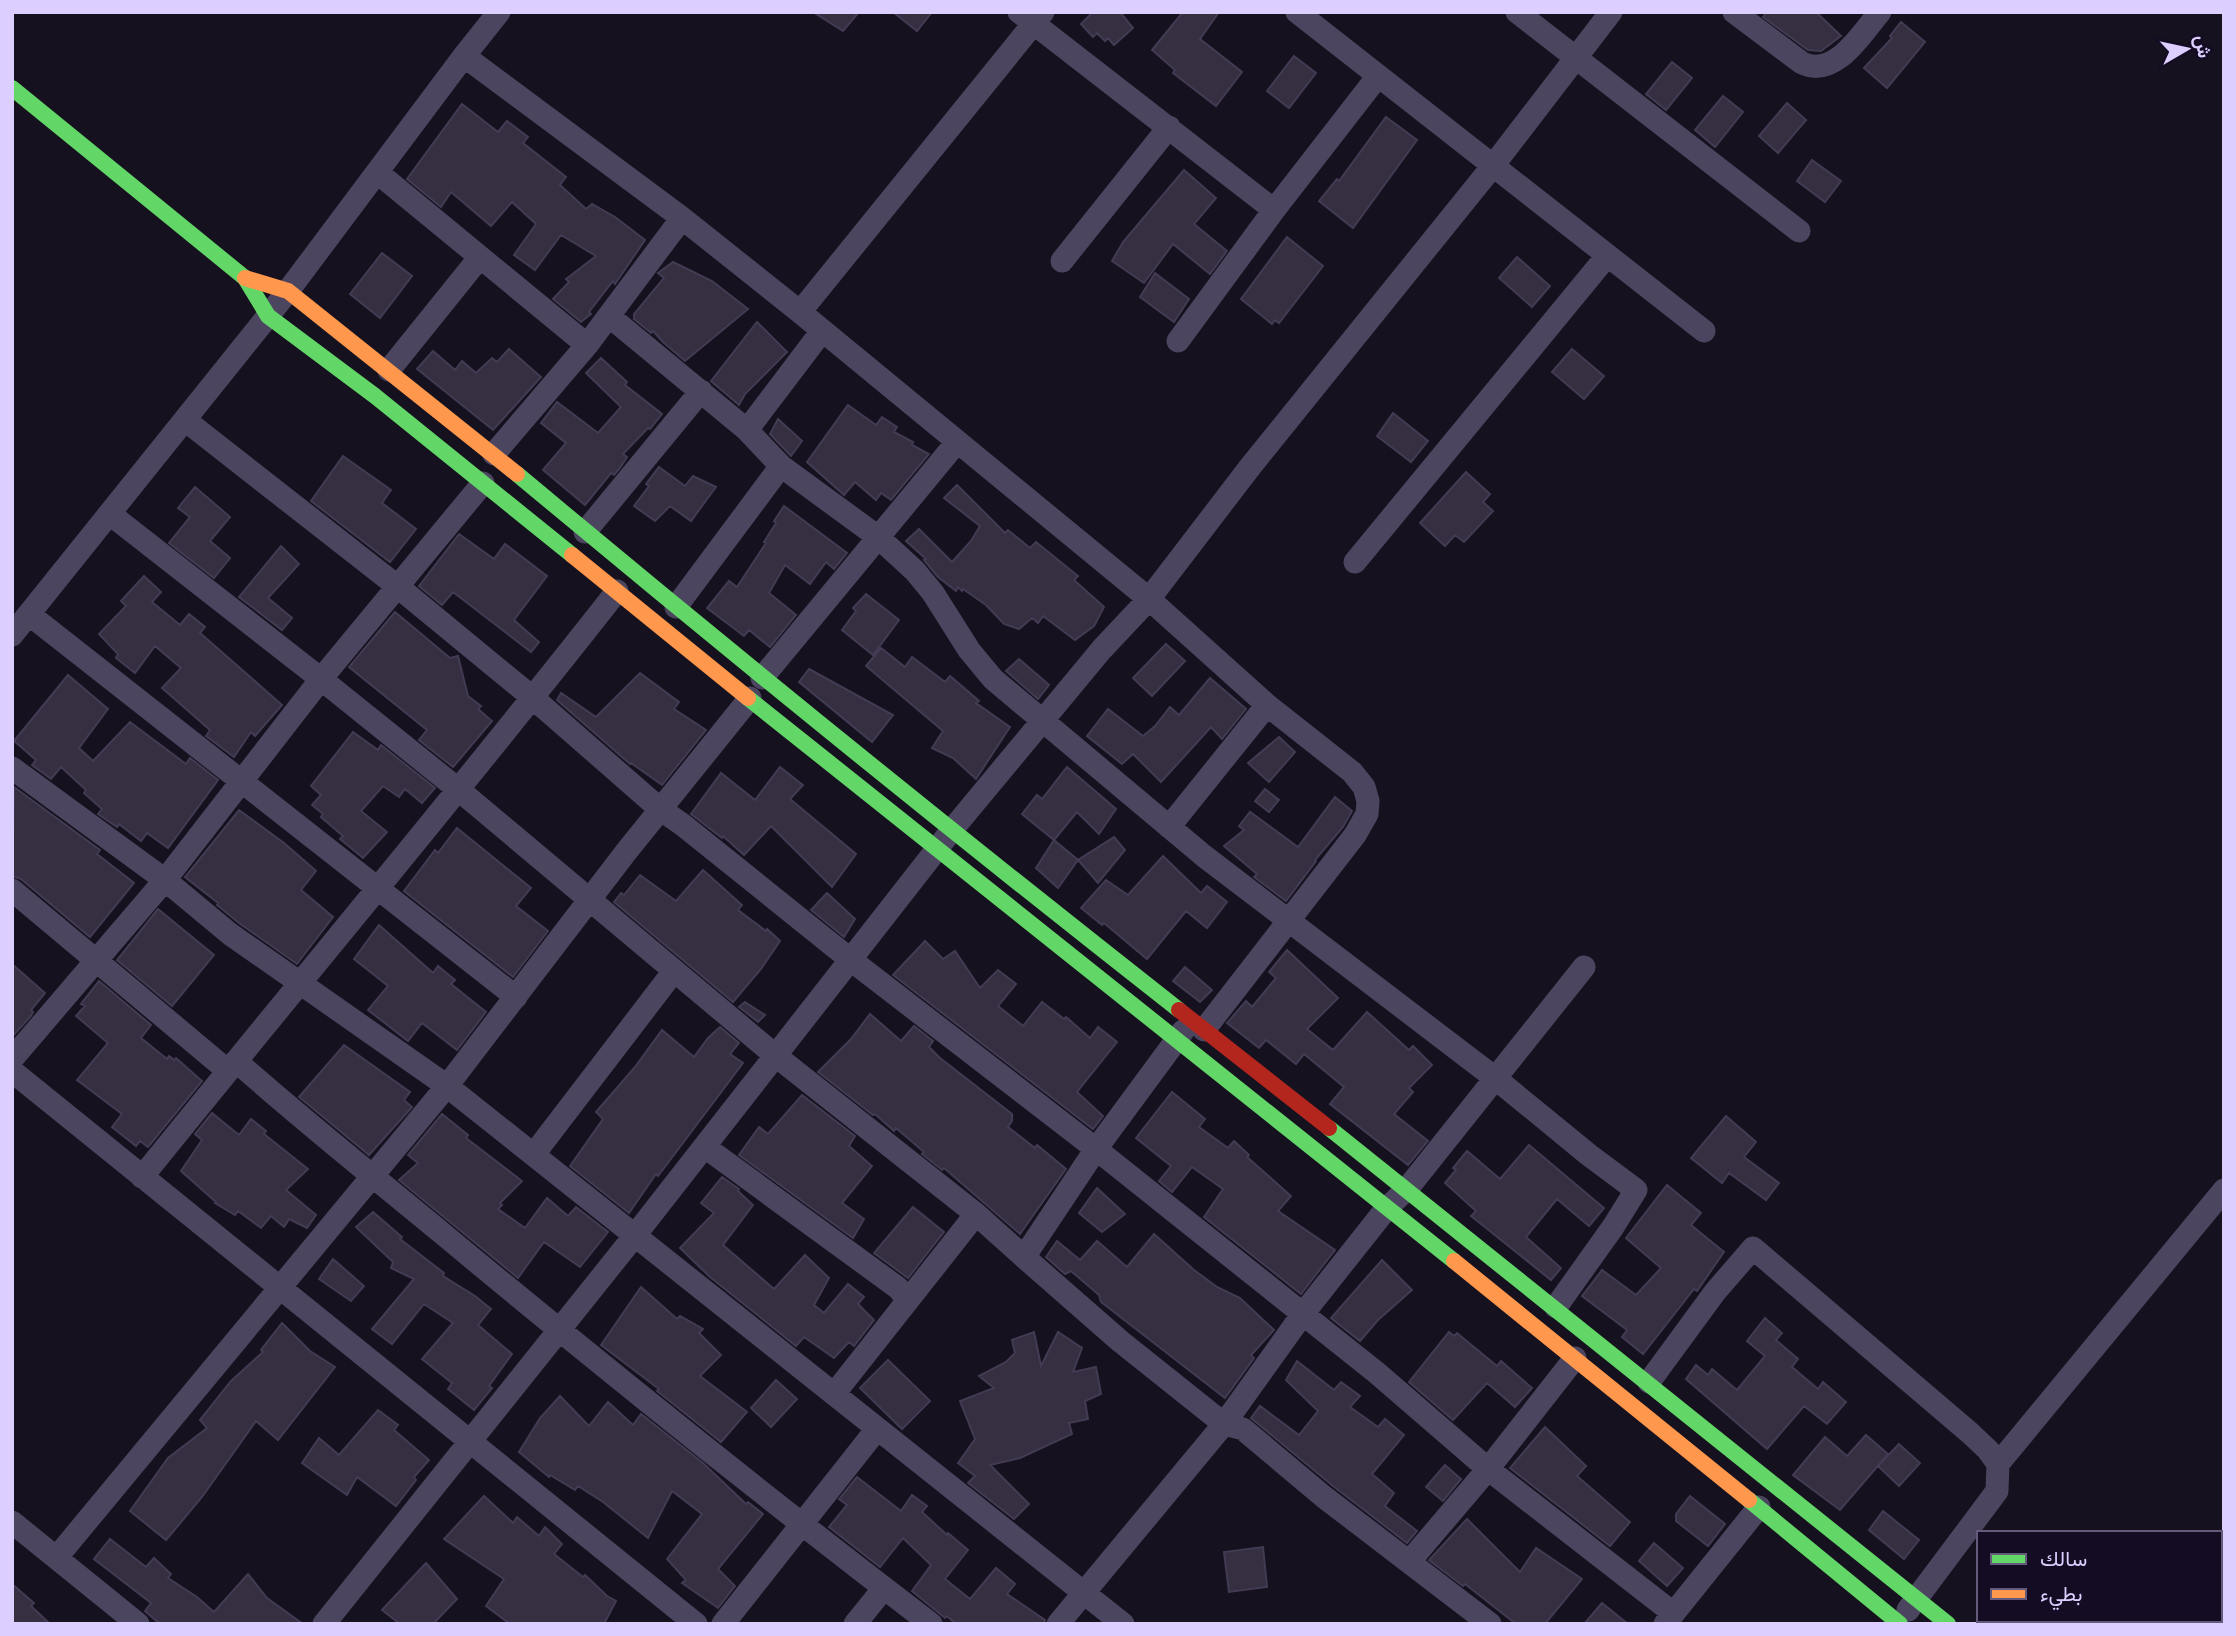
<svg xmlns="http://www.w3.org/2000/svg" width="2236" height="1636" font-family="'Work Sans',Vazirmatn,sans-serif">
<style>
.building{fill:#352f41;stroke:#433b53;stroke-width:2}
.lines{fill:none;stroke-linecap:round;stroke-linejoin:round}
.street{stroke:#4b455f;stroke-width:23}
.fast{stroke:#63d668;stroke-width:16}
.slow{stroke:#ff974d;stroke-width:16}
.jam{stroke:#b3261e;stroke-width:16}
</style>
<rect width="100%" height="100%" fill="#15111e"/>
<path class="building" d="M813 12H859L843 31Z
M893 12H932L917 31Z
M1093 12H1120L1133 28 1114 45 1108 38 1105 41 1097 33 1093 37 1081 24Z
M1183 12H1219L1200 39 1242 72 1216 106 1173 73 1175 70 1152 50Z
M1767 12H1816L1841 36 1821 51 1808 50 1763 17Z
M1901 22 1925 42 1887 88 1864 68 1892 38 1890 36Z
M1294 56 1316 73 1289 108 1267 91Z
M1672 62 1692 78 1666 110 1646 94Z
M1723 96 1743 112 1715 147 1695 130Z
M1787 103 1806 120 1778 153 1759 136Z
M462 104 498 132 507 121 528 137 523 143 566 177 560 185 586 209 592 204 615 217 645 240 615 284 613 281 589 312 591 314 581 322 553 299 569 282 566 279 596 256 561 235 535 270 514 255 536 224 512 202 491 226 451 192 441 207 407 179Z
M1386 117 1417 140 1353 228 1319 201 1337 179 1339 181Z
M1812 160 1841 181 1825 202 1797 181Z
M1184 170 1216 198 1194 224 1227 251 1210 274 1173 244 1144 283 1112 261 1123 242Z
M1287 237 1323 266 1279 323 1275 320 1272 324 1241 299Z
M382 253 412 276 380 318 350 294Z
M1517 257 1550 286 1532 307 1499 278Z
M673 262 712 281 748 309 685 361 663 342 653 331 651 333 634 319V314L664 278 658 273Z
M1155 273 1189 299 1174 322 1140 297Z
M757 322 787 352 745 394 739 405 711 381Z
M509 349 541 377 493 430 417 369 433 351 455 370 462 361 476 373 492 358 497 362Z
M1572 349 1604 376 1584 399 1552 372Z
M601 358 627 382 625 385 662 414 650 429 648 428 623 454 627 457 620 468 614 475 611 473 585 505 543 470 566 443 541 423 557 402 598 433 621 407 586 373Z
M848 405 876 425 882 417 897 427 894 432 913 442 912 445 929 454 891 500 881 493 876 500 855 482 844 495 807 462Z
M1393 413 1428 441 1411 462 1377 436Z
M778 419 802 441 791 456 770 434Z
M343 456 391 490 382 503 416 529 390 562 311 501Z
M659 467 685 486 693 476 716 487 691 521 670 506 655 521 634 506 649 486 646 484Z
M1466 472 1490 494 1483 502 1493 511 1464 542 1455 535 1445 546 1420 523Z
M957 485 1005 533 1008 530 1030 548 1036 542 1078 576 1074 580 1104 607 1094 626 1075 640 1043 616 1038 623 1032 618 1019 629 1004 624 986 605 963 589 962 591 958 587 956 591 938 577 924 560 926 559 906 541 919 529 952 562 971 541 980 526 944 498Z
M195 487 230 517 210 541 230 558 214 578 169 543 190 517 178 508Z
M784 506 847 553 834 569 826 562 810 584 785 565 769 593 796 615 770 647 749 630 744 636 707 608 729 581 737 587 766 543 764 542 776 523 774 521Z
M459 534 494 559 505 544 547 576 514 620 539 642 531 652 453 592 442 605 419 586Z
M281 546 299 564 268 598 292 618 282 630 239 597Z
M144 576 161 592 152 602 180 625 189 614 205 627 200 633 282 705 255 736 251 732 234 757 206 736 210 730 162 688 181 668 155 646 135 673 116 658 118 654 99 634 126 606 121 601Z
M866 594 899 620 873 655 842 630 856 611 853 608Z
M395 612 450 658 458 656 468 696 481 706 478 709 492 721 453 767 419 740 427 730 349 667Z
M1166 644 1185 661 1152 696 1133 678Z
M881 648 905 667 912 657 945 682 950 676 979 701 976 703 1010 727 976 779 953 758 932 748 943 731 866 666Z
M1019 659 1049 685 1038 699 1006 671Z
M809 669 893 715 872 742 799 682Z
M640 673 679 702 674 709 706 730 662 785 631 763 630 764 557 700 561 693 596 717Z
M68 675 108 709 79 748 93 761 130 722 186 764 190 758 218 780 168 848 147 833 141 841 119 824 117 827 98 814 102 809 84 793 86 790 61 767 51 779 32 765 36 760 14 741Z
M1210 678 1246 709 1222 739 1211 727 1161 782 1133 754 1122 764 1087 736 1108 709 1143 736 1155 726 1170 707 1179 715Z
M353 732 378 750 381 745 435 788 422 803 405 789 399 797 383 786 361 811 387 832 363 858 340 839 343 836 321 817 323 814 312 805 321 795 311 786Z
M1279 737 1295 752 1269 782 1248 763Z
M780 767 803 785 790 799 856 854 832 887 771 826 744 855 723 836 722 838 691 814 721 773 755 800Z
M1067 767 1116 809 1099 834 1077 812 1054 840 1022 814 1037 795 1042 799Z
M14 787 100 850 97 854 134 883 90 937 21 879 12 876Z
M1265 789 1279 800 1269 812 1255 801Z
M1335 797 1352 811 1343 827 1315 860 1316 861 1286 901 1254 877 1257 874 1224 846 1244 830 1239 826 1250 812 1298 847Z
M239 810 284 843 316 871 301 890 333 917 297 964 239 923 217 905 218 903 185 877Z
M457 828 531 888 516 906 548 931 513 977 404 891 435 850 438 853Z
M1114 837 1125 850 1098 883 1078 860Z
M1054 840 1078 860 1058 888 1036 868Z
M1163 856 1201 893 1207 886 1227 902 1207 928 1186 911 1147 959 1104 923 1102 925 1081 908 1106 880 1128 895Z
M703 870 742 905 738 910 766 931 767 929 780 941 761 969 733 1002 614 902 621 893 624 895 640 875 676 901Z
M827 893 855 919 844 937 811 910Z
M158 909 214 955 172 1006 117 960Z
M379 925 433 973 438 966 455 980 451 984 486 1012 457 1050 422 1023 408 1041 368 1010 388 986 354 959Z
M925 941 943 959 955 951 980 988 998 970 1016 984 998 1006 1023 1026 1042 1002 1064 1019 1066 1017 1090 1038 1098 1027 1117 1042 1077 1092 1103 1116 1093 1129 893 975Z
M1287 950 1338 998 1307 1029 1333 1050 1367 1012 1409 1050 1413 1046 1432 1065 1409 1088 1413 1092 1394 1114 1428 1141 1408 1165 1330 1104 1344 1087 1304 1054 1296 1064 1266 1040 1259 1048 1227 1023 1246 1001 1252 1007 1276 978 1269 972Z
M12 964 45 993 31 1010 33 1012 31 1016 12 1037Z
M1185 967 1212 990 1200 1002 1173 981Z
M99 981 151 1025 141 1038 167 1059 169 1056 174 1060 176 1058 202 1081 148 1147 140 1141 136 1146 112 1127 122 1114 77 1080 108 1043 76 1016 85 1006 81 1004Z
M745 1002 765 1015 758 1022 739 1007Z
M870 1014 901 1041 914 1026 933 1041 929 1047 940 1058 1012 1114V1121L1008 1127 1035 1148 1037 1145 1066 1169 1020 1234 944 1168 942 1170 922 1154 924 1152 896 1128 894 1131 875 1114 873 1115 818 1072 851 1039Z
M720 1027 739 1043 730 1054 743 1063 658 1176 656 1174 629 1213 570 1166 603 1119 596 1112 635 1067 662 1030 694 1057 708 1038Z
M344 1045 410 1092 404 1100 412 1107 369 1155 299 1097Z
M1172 1092 1205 1119 1199 1127 1228 1148 1234 1141 1249 1155 1247 1157 1291 1196 1278 1211 1335 1250 1301 1294 1204 1217 1223 1189 1192 1167 1172 1192 1159 1181 1171 1166 1136 1138Z
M802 1095 855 1136 849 1146 872 1166 842 1203 864 1219 853 1238 739 1155 759 1127 768 1134Z
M212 1113 239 1135 251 1119 266 1131 264 1134 308 1169 286 1190 316 1215 307 1228 289 1219 284 1227 271 1216 261 1228 238 1211 235 1215 215 1203 216 1202 181 1171 202 1140 195 1134Z
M442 1114 468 1135 466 1138 522 1181 500 1203 502 1205 498 1209 525 1228 547 1198 568 1216 576 1207 608 1232 580 1267 544 1242 518 1278 399 1180 418 1163 408 1155Z
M1726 1116 1756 1142 1744 1157 1779 1183 1766 1200 1729 1173 1722 1183 1691 1158Z
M1529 1145 1604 1208 1589 1226 1557 1199 1526 1237 1561 1268 1551 1280 1471 1216 1476 1211 1445 1183 1456 1170 1453 1168 1467 1151 1500 1179Z
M722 1177 739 1189 738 1191 753 1205 723 1245 774 1289 805 1255 829 1278 814 1305 824 1313 848 1284 864 1297 858 1304 874 1320 854 1346 849 1342 834 1358 804 1337 796 1346 710 1277 680 1248 714 1213 701 1203Z
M1667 1185 1701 1213 1691 1225 1724 1252 1697 1291 1694 1289 1643 1354 1622 1337 1627 1330 1582 1296 1602 1270 1636 1295 1661 1268 1626 1238Z
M1097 1188 1125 1214 1102 1232 1079 1213Z
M913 1207 944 1232 908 1278 874 1253Z
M373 1212 402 1237 400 1239 444 1273 443 1276 475 1296 491 1309 478 1325 512 1354 489 1386 492 1388 474 1410 448 1389 452 1383 422 1359 453 1323 424 1304 392 1344 372 1329 414 1279 391 1268 393 1262 356 1227Z
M1154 1234 1194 1270 1217 1287 1240 1298 1274 1330 1251 1355 1254 1358 1225 1398 1101 1302 1099 1295 1071 1271 1065 1274 1046 1257 1057 1241 1080 1260 1097 1241 1127 1267Z
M333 1259 364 1286 351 1301 319 1279Z
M1382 1260 1412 1290 1378 1320 1360 1341 1331 1318Z
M641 1287 677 1319 680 1316 703 1329 699 1333 721 1355 700 1376 747 1412 721 1442 657 1391 659 1389 601 1345Z
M1765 1318 1782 1333 1776 1340 1798 1359 1792 1367 1818 1389 1823 1382 1846 1402 1827 1424 1804 1406 1767 1449 1686 1379 1696 1365 1708 1375 1712 1369 1737 1390 1765 1356 1747 1341Z
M282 1323 310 1351 335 1367 278 1440 256 1421 202 1497 166 1540 130 1511 168 1458 207 1428 200 1420 231 1381 263 1352 261 1350Z
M1034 1332 1041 1366 1058 1332 1082 1348 1073 1372 1096 1367 1101 1394 1085 1401 1088 1419 1069 1423 1072 1434 1020 1458 990 1465 1029 1504 1014 1519 968 1483 975 1476 958 1463 975 1439 960 1401 994 1388 979 1376 1006 1362 1015 1353 1012 1340Z
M1449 1332 1454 1336 1457 1333 1497 1366 1501 1361 1532 1388 1515 1407 1487 1383 1453 1420 1409 1382Z
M888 1360 930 1401 902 1429 860 1388Z
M1297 1361 1334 1390 1341 1382 1360 1396 1350 1407 1378 1427 1385 1419 1404 1435 1372 1474 1394 1493 1385 1506 1417 1531 1407 1543 1333 1486 1251 1418 1260 1406 1299 1435 1318 1411 1286 1380Z
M776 1380 797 1399 771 1427 751 1408Z
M560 1396 589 1426 608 1402 633 1425 641 1414 703 1463 746 1504 748 1502 763 1514 718 1569 735 1586 718 1608 682 1583 686 1580 667 1559 702 1514 672 1491 648 1538 603 1502 578 1486 575 1490 550 1475 549 1477 519 1452 540 1418Z
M378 1410 398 1425 394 1430 429 1460 414 1477 416 1480 396 1506 357 1477 347 1495 302 1463 319 1438 339 1455Z
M1545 1427 1586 1466 1577 1476 1630 1522 1610 1546 1510 1468Z
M1866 1435 1888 1454 1840 1510 1793 1475 1825 1437 1847 1456Z
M1899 1444 1920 1463 1899 1486 1878 1466Z
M1445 1465 1461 1479 1443 1501 1426 1487Z
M857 1477 901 1511 912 1495 927 1506 922 1512 947 1535 948 1533 968 1550 945 1579 970 1599 996 1568 1015 1584 1007 1594 1045 1620 1044 1624H956L947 1616 945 1618 912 1591 931 1565 903 1538 880 1567 829 1527 847 1505 839 1499Z
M484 1496 513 1523 517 1517 539 1536 545 1527 562 1544 554 1554 583 1577 585 1575 607 1596 616 1601 604 1624H510L486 1606 504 1579 444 1539Z
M1690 1496 1725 1524 1708 1546 1676 1521V1514Z
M1883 1511 1919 1540 1904 1559 1869 1530Z
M1467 1519 1520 1572 1536 1548 1582 1579 1545 1624H1516L1465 1584 1463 1586 1429 1560Z
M110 1539 146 1567 154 1558 171 1574 168 1578 197 1597 214 1612 248 1574 267 1598 303 1624H160L145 1611 151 1603 94 1559Z
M1654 1543 1683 1568 1667 1586 1639 1561Z
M1263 1547 1267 1587 1229 1592 1224 1552Z
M426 1563 457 1599 433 1624H400L382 1610Z
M12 1584 34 1603 31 1606 50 1624H12Z
M1602 1603 1628 1624H1584Z"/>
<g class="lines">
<path class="street" d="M1019 12 1274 210
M1297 12 1704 331
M1517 12 1799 231
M1734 12 1802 63C1835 79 1861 34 1880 12
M464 56 499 12
M378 173 587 345 682 218
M1062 261 1169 127
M800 312 1043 12
M609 316 747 430
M1178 341 1274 210 1378 76
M389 370 480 257
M185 420 397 586 533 698 660 809 683 825 851 960 1096 1149 1377 1373 1488 1469 1673 1613
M494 454 587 345
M781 466 878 537 915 571 933 593 969 650 993 679 1204 856 1495 1078 1589 1155 1636 1190 1613 1227 1556 1307
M110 514 321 679 459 790 776 1056 976 1214 1024 1257
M585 532 701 391
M1355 562 1607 256
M676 607 781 466 747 430 822 331
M30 615 516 997
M12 635 288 291 464 56 682 218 800 312 1149 599 1267 705 1352 772 1364 787 1368 801 1367 814 1355 835 1204 1030
M762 678 957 442
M12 768 165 880 230 934 447 1086 1123 1624
M1169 827 1267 705
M12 890 228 1071
M1183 1031 1096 1149 1024 1257 1120 1341 1224 1424 1243 1429 1324 1497 1409 1562
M12 1059 165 880 321 679 483 483
M236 1061C304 1121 374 1177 443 1234 603 1367 765 1497 931 1624
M12 1071 696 1624
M705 1147 898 1288 908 1300
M534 1154 674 971
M142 1177C300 981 462 789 617 591
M1649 1382 1715 1292 1753 1248 1970 1433 1988 1450 1998 1464 1997 1491 1908 1610
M834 1394 976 1214
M1998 1464 2224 1190
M12 1522 138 1624
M57 1557 447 1086 626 852 750 698
M324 1624 636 1234 951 831 1102 649 1149 599 1250 467 1492 167 1611 12
M723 1624 877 1429
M855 1624 884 1588
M1058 1624 1224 1424 1302 1315 1386 1209 1407 1189 1584 967
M1490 1624 1409 1562 1488 1469 1575 1358
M1665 1624 1759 1507"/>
<path class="fast" d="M12 88 245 278 268 316 375 396 572 555
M517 474C735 656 956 835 1179 1010
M748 698 1454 1261
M1329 1128 1948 1624
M1749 1500 1900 1624"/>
<path class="slow" d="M245 278 288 291 517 474
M572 555 748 698
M1454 1261 1749 1500"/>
<path class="jam" d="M1179 1010 1329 1128"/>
</g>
<rect width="2236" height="1636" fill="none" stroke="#dcceff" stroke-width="28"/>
<rect x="1977" y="1531" width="245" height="91" fill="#140c23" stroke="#645a7b" stroke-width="2"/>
<rect x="1991" y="1554" width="35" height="10" fill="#63d668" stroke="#645a7b" stroke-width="2"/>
<text x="2040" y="1566" font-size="21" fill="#dcceff">سالك</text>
<rect x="1991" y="1589" width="35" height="10" fill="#ff974d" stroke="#645a7b" stroke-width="2"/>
<text x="2040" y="1601" font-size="21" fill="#dcceff">بطيء</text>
<g transform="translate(2187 49) rotate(81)" stroke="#140c23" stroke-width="5" paint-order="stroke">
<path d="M0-5L12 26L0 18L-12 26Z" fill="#dcceff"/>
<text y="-10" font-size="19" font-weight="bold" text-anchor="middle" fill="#dcceff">ش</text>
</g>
</svg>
